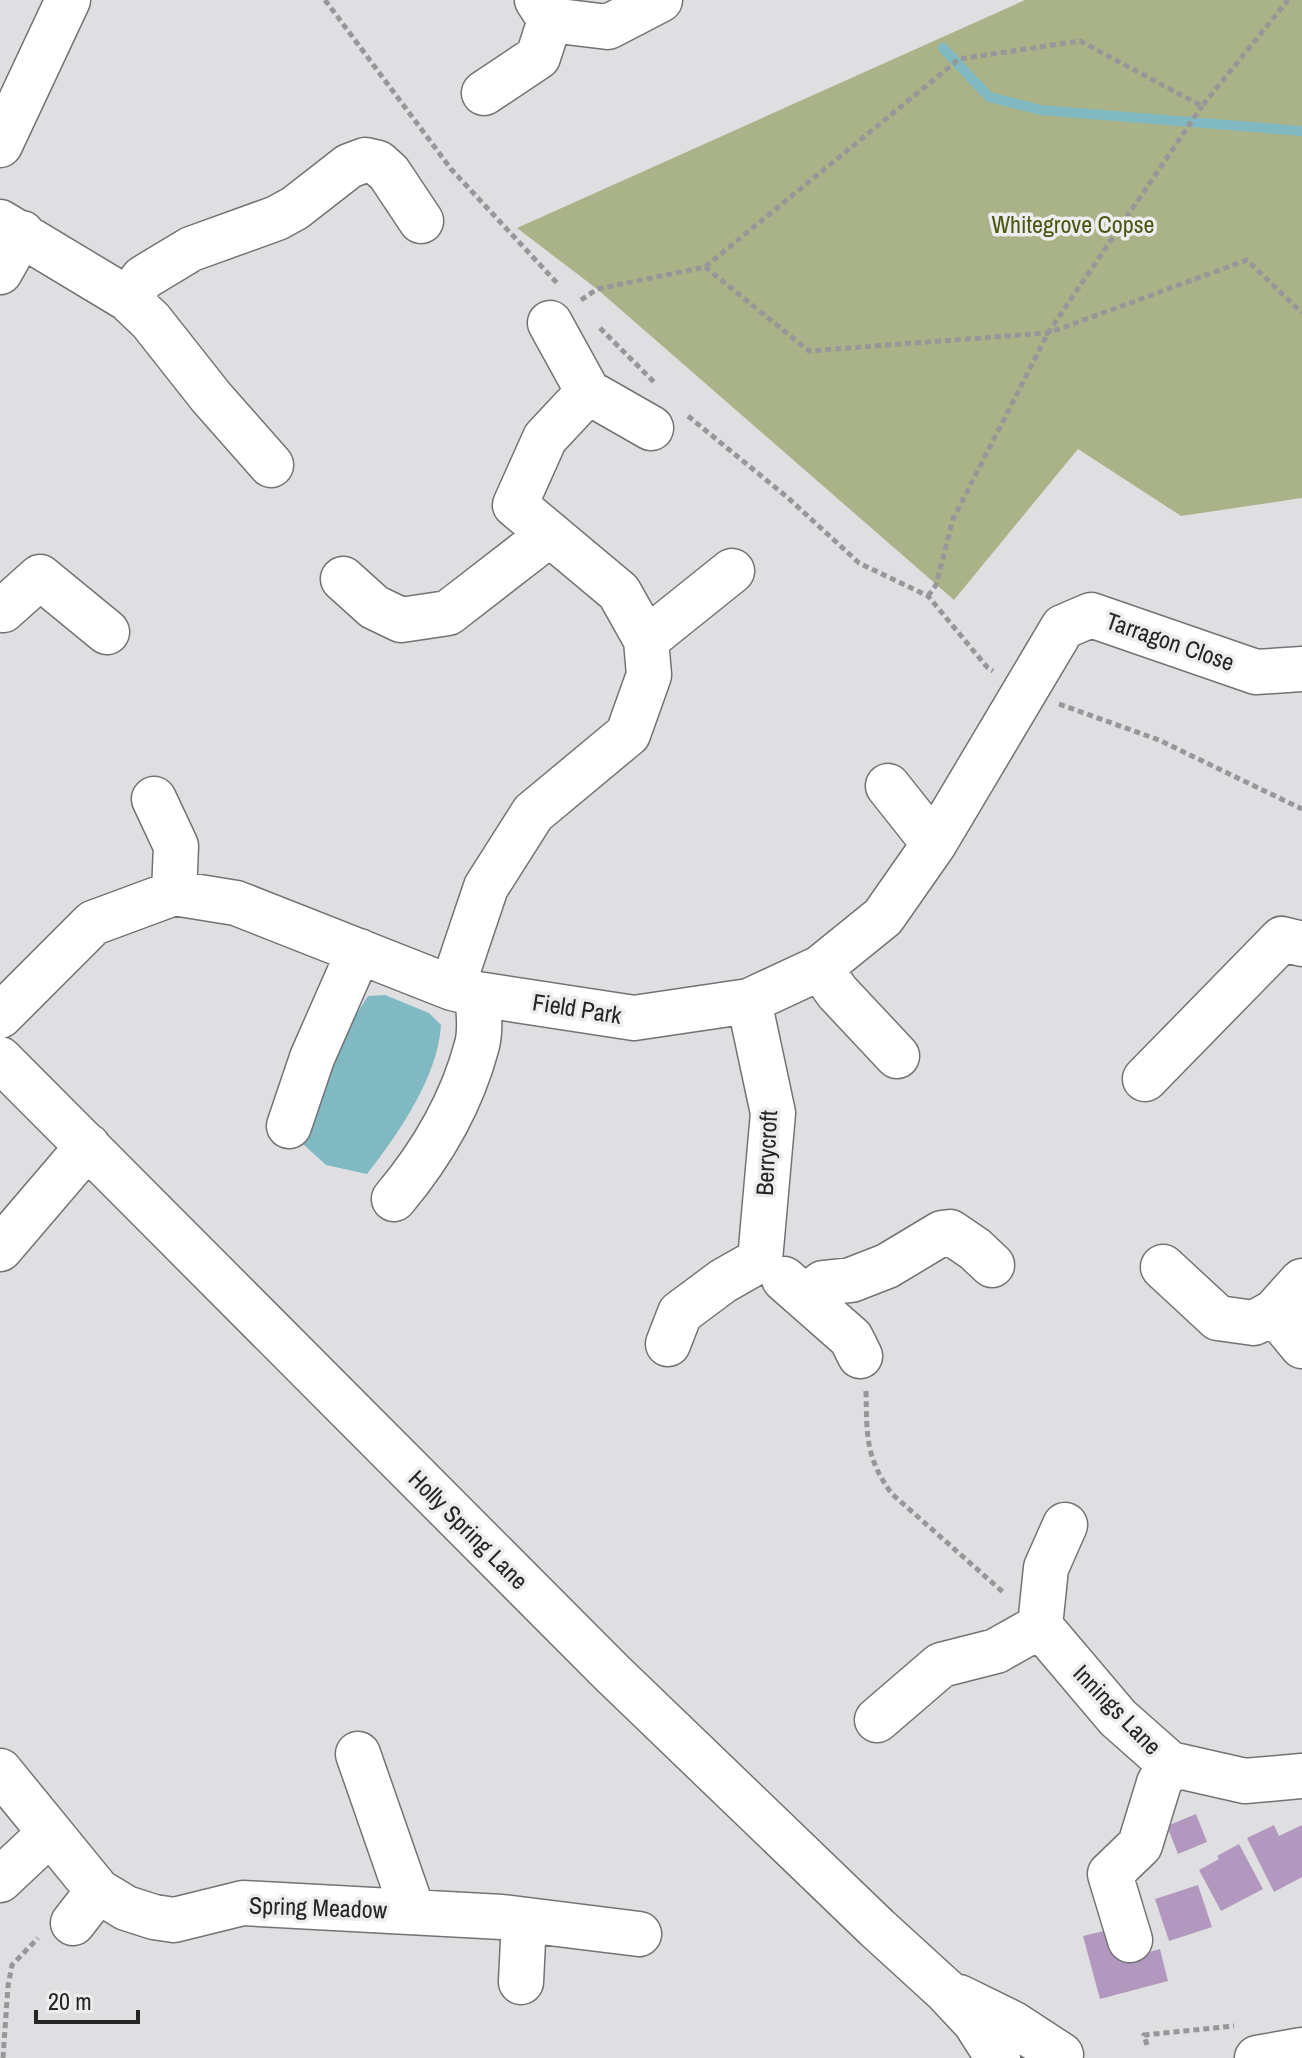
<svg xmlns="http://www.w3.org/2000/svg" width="1302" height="2058" font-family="'Archivo Narrow',sans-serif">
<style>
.forest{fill:#aab388}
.water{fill:#80b9c2}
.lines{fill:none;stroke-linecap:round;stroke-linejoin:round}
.stream{stroke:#80b9c2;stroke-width:10}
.building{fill:#b298be}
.minor-casing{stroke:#737376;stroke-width:47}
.path{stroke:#979799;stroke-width:5;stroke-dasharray:6 4;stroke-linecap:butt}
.minor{stroke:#fff;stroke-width:44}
.labels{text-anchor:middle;stroke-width:7;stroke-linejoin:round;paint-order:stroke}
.park-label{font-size:24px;fill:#4c5611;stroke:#ededef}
.street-label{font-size:24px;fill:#252526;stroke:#ededef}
</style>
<rect width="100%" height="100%" fill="#dfdfe2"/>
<path class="forest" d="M1025 0H1302V498L1181 516 1078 449 954 600 597 289 517 228Z"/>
<path class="water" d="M385 995 429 1013 441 1025C438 1077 398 1134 367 1174L326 1165 303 1144C314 1090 337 1042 368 996Z"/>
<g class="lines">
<path class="stream" d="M943 48 989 97 1041 110 1302 131"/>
</g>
<path class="building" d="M1196 1814 1207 1842 1178 1854 1167 1826Z
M1274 1825 1279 1836 1302 1825V1877L1274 1892 1247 1838Z
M1239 1844 1263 1889 1221 1911 1199 1870 1219 1859 1217 1856Z
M1198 1885 1212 1927 1169 1941 1155 1899Z
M1116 1928 1124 1959 1160 1949 1168 1981 1100 1999 1083 1936Z"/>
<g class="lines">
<g class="minor-casing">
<path id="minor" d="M537 0 550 20 608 27 660 0
M484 93 538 57 550 20
M0 145 68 0
M0 222 128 299 151 321 211 397 271 465
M0 272 22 233
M128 299 143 278 191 249 277 218 295 208 349 166 365 160 378 163 389 173 421 221
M588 392 651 428
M343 579 374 607 401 620 448 613 550 534
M0 608 3 610 40 577 107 632
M646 640 732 571
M888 786 934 844
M154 799 176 846 174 893
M820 968 837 992 897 1056
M452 988 486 887 533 813 628 734 649 675 646 640 619 592 515 505 545 438 588 392 550 323
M749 1001 773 1113 760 1260
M0 1016 93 923 174 893 236 903 452 988 477 994 634 1018 749 1001 820 968 883 917 934 844 1063 627 1091 615 1256 672 1302 669
M0 1059 611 1672 877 1928 946 1991 975 2022 998 2058
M1145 1079 1282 939 1302 944
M289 1126 312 1058 359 951
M394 1199C431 1155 462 1102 477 1045 481 1029 479 1011 477 994
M0 1249 88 1146
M1163 1267 1218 1318 1254 1323 1274 1312 1302 1281
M784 1279 851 1338 860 1356
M805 1297 823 1283 851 1280 887 1266 942 1233 950 1232 975 1249 992 1265
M1274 1312 1302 1346
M668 1344 680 1313 723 1281 760 1260
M1040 1626 1118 1718 1170 1764 1245 1781 1302 1776
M1040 1626 1046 1568 1065 1525
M877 1720 941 1665 996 1651 1040 1626
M358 1754 413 1912
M0 1771 98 1891 126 1908 154 1917 174 1920 243 1903 502 1917 639 1934
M0 1880 50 1833
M73 1923 98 1891
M1130 1940 1110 1874 1140 1845 1159 1783 1170 1764
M521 1982 524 1920
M959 1997 1012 2023 1061 2055
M1257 2058 1302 2050"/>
</g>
<path class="path" d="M325 0 451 169 557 283
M705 267 809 351 1048 333 1247 260 1302 313
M581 300 597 289 705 267 959 59 1080 41 1202 106 1288 0
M600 328 655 383
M688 416 787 497 859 563 928 596 987 667 993 671
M928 596 936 585 953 519 1048 333 1202 106
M1059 704 1159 740 1302 809
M866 1391C867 1436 865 1457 892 1494L1004 1593
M1147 2045 1144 2035 1234 2026
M3 2058 8 1986 12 1965 38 1938"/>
<use href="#minor" class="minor"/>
</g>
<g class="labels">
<g class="park-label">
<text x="1073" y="233">Whitegrove Copse</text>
</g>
<g class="street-label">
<text transform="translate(1170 642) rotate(19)" y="8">Tarragon Close</text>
<text transform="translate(577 1009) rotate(9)" y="8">Field Park</text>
<text transform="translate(767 1153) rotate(-87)" y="8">Berrycroft</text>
<text transform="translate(468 1530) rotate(45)" y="8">Holly Spring Lane</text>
<text transform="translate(1117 1710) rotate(46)" y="8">Innings Lane</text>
<text transform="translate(318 1908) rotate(2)" y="8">Spring Meadow</text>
</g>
</g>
<path d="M36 2010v12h102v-12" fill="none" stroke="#252526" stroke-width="4"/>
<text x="48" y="2010" font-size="24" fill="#252526" stroke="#ededef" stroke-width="6" paint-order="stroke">20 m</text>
</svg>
